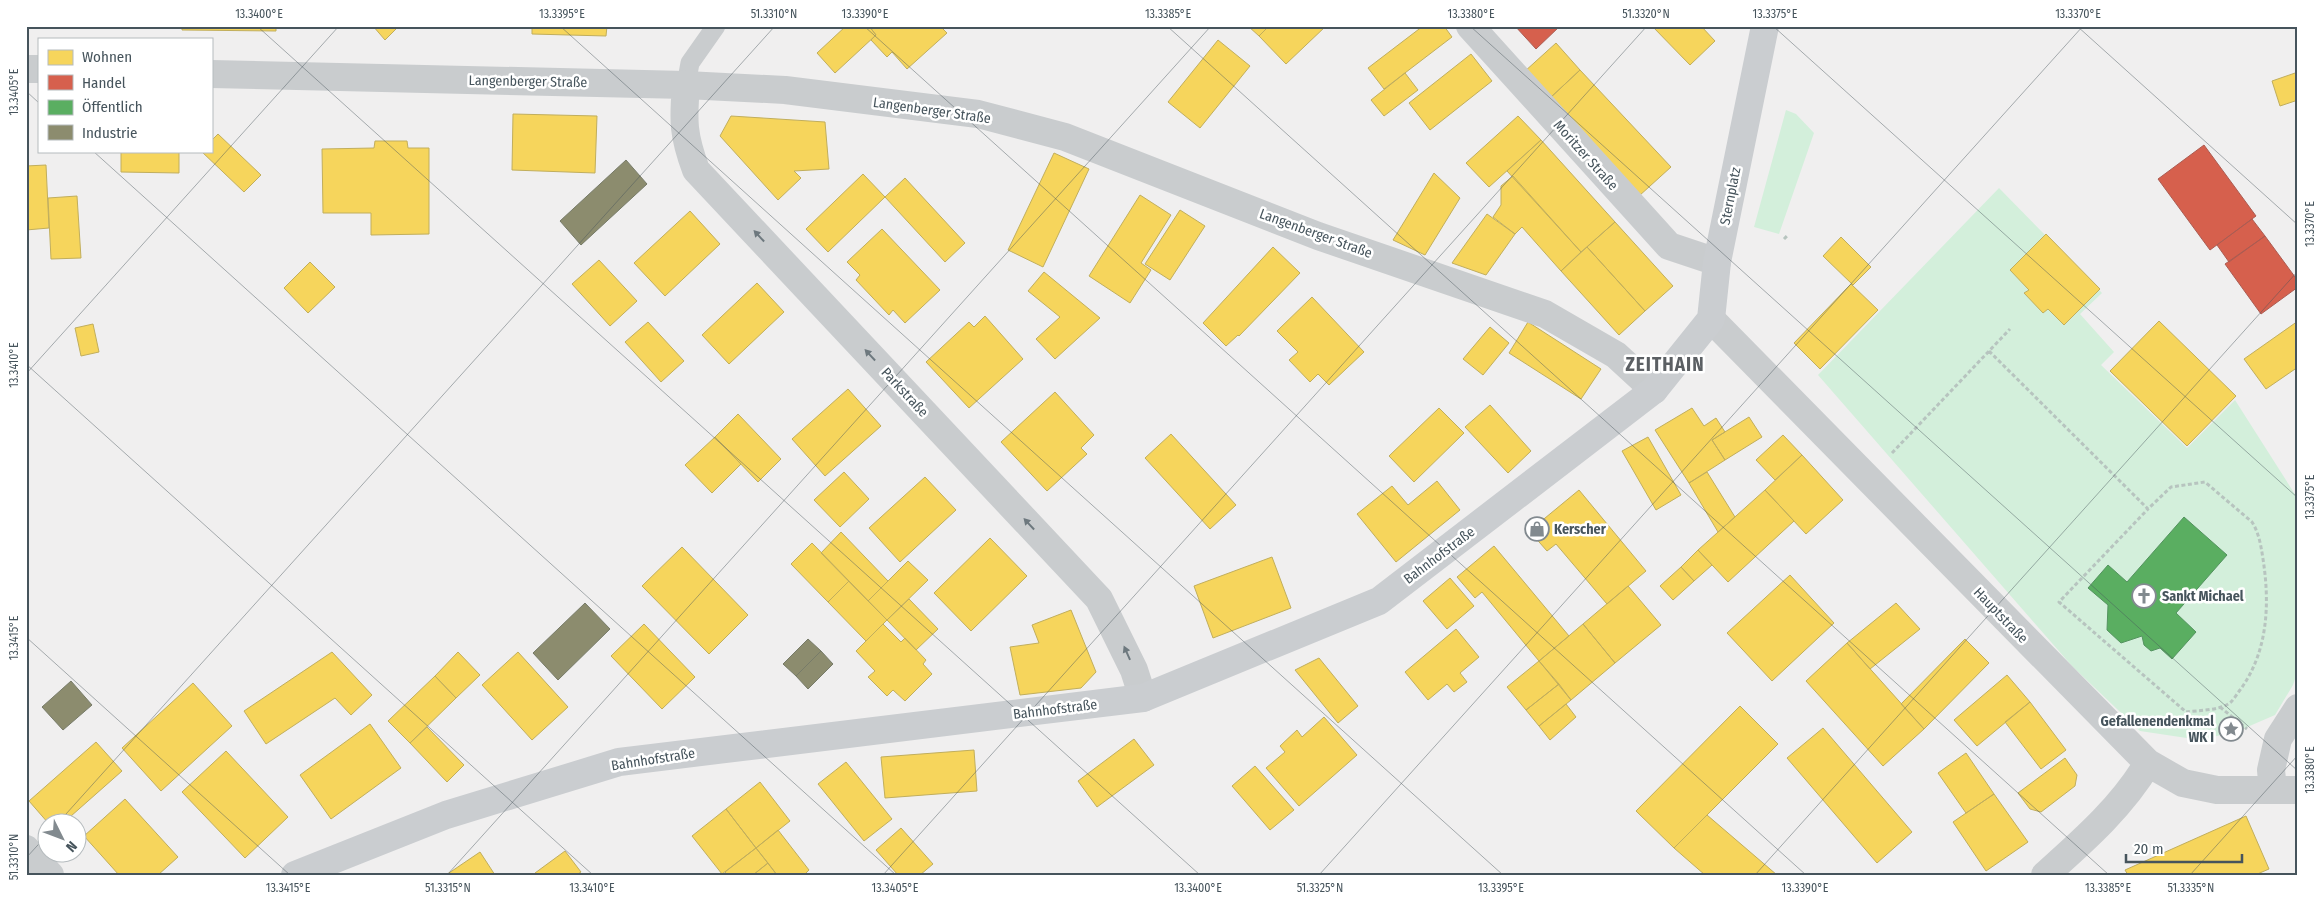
<svg xmlns="http://www.w3.org/2000/svg" width="2324" height="901" font-family="'Fira Sans Condensed',sans-serif">
<style>
.green{fill:#d3efdb}
.homes{fill:#f6d55c;stroke:#c1ae5c}
.shops{fill:#d6604d;stroke:#ab5c52}
.public{fill:#5aae61;stroke:#549360}
.industry{fill:#8c8c6e;stroke:#777b69}
.lines{fill:none;stroke-linecap:round;stroke-linejoin:round}
.path{stroke:#b7c4bf;stroke-width:3;stroke-dasharray:4 2.5;stroke-linecap:butt}
.lane{stroke:#c9ccce;stroke-width:19}
.street{stroke:#c9ccce;stroke-width:28}
.secondary{stroke:#cacdd0;stroke-width:28}
.oneway{fill:#6d787e}
.ticks{fill:none;stroke:#46545c;stroke-width:1;stroke-opacity:0.45}
.labels{text-anchor:middle;stroke-width:5;stroke-linejoin:round;paint-order:stroke}
.street-label{font-size:14px;fill:#46545c;stroke:#fff}
.poi-label{font-size:14px;font-weight:bold;fill:#46545c;stroke:#fff;text-anchor:start}
.district-label{font-size:19px;font-weight:bold;letter-spacing:1px;fill:#5b5f63;stroke:#fff}
.neatline{fill:none;stroke:#46545c;stroke-width:2}
.ticks-label{font-size:12px;text-anchor:middle;fill:#46545c}
</style>
<rect width="100%" height="100%" fill="#f0efef"/>
<path class="green" d="M1786 110 1796 114 1814 133 1779 234 1754 227Z
M1999 188 2102 293 2080 314 2114 352 2101 365 2187 448 2235 400 2298 499V670L2293 685 2275 715 2238 731 2200 740 2140 731 2072 666 1818 375Z"/>
<path class="homes" d="M182 26H276V31L182 30Z
M373 26H399L385 40Z
M532 26H607L606 36 532 34Z
M846 26H869L876 35 835 73 817 53Z
M869 26H940L947 33 907 69 892 52 887 57 871 40 876 35Z
M1248 26H1269L1259 36Z
M1269 26H1326L1286 64 1259 36Z
M1423 26H1444L1452 37 1384 89 1368 68Z
M1652 26H1701L1715 41 1690 65Z
M1218 40 1250 66 1200 128 1168 102Z
M1556 43 1580 70 1549 99 1524 72Z
M1471 54 1492 81 1430 130 1409 103Z
M1580 70 1671 167 1639 196 1549 99Z
M2298 72V100L2280 106 2272 81Z
M1405 73 1418 90 1384 116 1371 100Z
M513 114 597 116 595 173 512 170Z
M731 116 825 122 829 169 794 171 801 178 778 200 720 136Z
M1518 116 1541 140 1489 187 1466 163Z
M218 134 261 175 244 192 201 151H211V141Z
M1541 140 1615 222 1581 252 1507 171Z
M375 141H407L408 148H429V234L371 235V213H323L322 149 374 148Z
M121 151H179V173L121 172Z
M1054 153 1089 169 1043 267 1008 250Z
M46 165 49 228 26 230V166Z
M1434 173 1460 198 1425 255 1393 240Z
M863 174 885 197 828 252 806 229Z
M1513 176 1581 252 1561 271 1522 227 1515 234 1493 217 1501 205V186Z
M905 178 965 243 945 262 885 197Z
M1140 195 1171 215 1141 263 1151 270 1130 303 1089 276Z
M77 196 81 258 51 259 48 198Z
M1180 210 1205 226 1170 280 1145 264Z
M690 211 720 244 665 296 634 263Z
M1487 214 1515 234 1486 275 1452 263Z
M1615 222 1673 286 1645 311 1587 247Z
M882 229 940 290 905 323 893 310 889 315 856 280 860 275 847 262Z
M2046 234 2100 289 2064 325 2048 309 2043 313 2024 293 2029 290 2010 270Z
M1841 237 1871 267 1853 285 1823 256Z
M1273 247 1300 273 1239 336 1238 335 1226 346 1203 323Z
M1587 247 1645 311 1619 335 1561 271Z
M599 260 637 301 610 326 572 284Z
M310 262 335 287 308 313 284 288Z
M1044 272 1100 318 1055 359 1036 339 1060 317 1028 291Z
M757 283 784 312 729 364 702 335Z
M1851 284 1878 310 1820 369 1794 343Z
M1312 297 1364 352 1329 385 1318 374 1310 382 1289 360 1298 352 1277 331Z
M985 316 1023 359 969 408 926 362 969 322 974 327Z
M2159 321 2236 396 2187 446 2110 371Z
M2298 321V367L2266 389 2244 359Z
M648 322 684 361 661 382 625 342Z
M1528 322 1601 369 1581 399 1509 353Z
M93 324 99 352 81 356 75 328Z
M1490 327 1509 343 1483 375 1463 359Z
M848 389 881 426 825 476 792 439Z
M1055 392 1094 435 1081 448 1087 454 1047 491 1001 442Z
M1490 405 1531 451 1508 473 1465 427Z
M1439 408 1464 433 1414 482 1389 456Z
M1692 408 1704 426 1716 418 1725 432 1712 440 1725 460 1689 483 1655 430Z
M738 414 781 459 758 482 715 437Z
M1749 417 1762 437 1725 460 1712 440Z
M1171 434 1236 505 1210 529 1145 458Z
M1783 435 1802 455 1775 480 1756 460Z
M715 437 741 464 712 493 685 465Z
M1648 437 1681 495 1656 510 1622 451Z
M1802 455 1843 500 1806 534 1765 490Z
M844 472 869 499 840 527 814 500Z
M1707 472 1735 517 1718 532 1689 483Z
M925 477 956 510 900 562 869 528Z
M1437 481 1460 510 1396 562 1357 514 1392 486 1408 505Z
M1579 490 1646 571 1607 604 1556 544 1547 551 1532 534 1541 526 1539 523Z
M1765 490 1794 521 1728 582 1698 550Z
M841 532 888 581 868 601 821 553Z
M990 538 1027 576 971 631 934 593Z
M812 543 849 581 828 602 791 564Z
M1494 546 1569 636 1539 661 1482 592 1475 598 1457 577Z
M682 547 748 615 709 654 642 586Z
M1698 550 1712 565 1694 581 1681 567Z
M1272 557 1291 608 1213 638 1194 586Z
M908 561 928 580 887 620 868 601Z
M1681 567 1694 581 1673 600 1660 586Z
M1790 575 1834 623 1772 681 1727 633Z
M1450 578 1474 606 1447 629 1423 601Z
M849 581 887 620 866 641 828 602Z
M1628 586 1661 625 1615 663 1583 624Z
M909 599 938 629 916 650 887 620Z
M1896 603 1920 629 1870 669 1847 643Z
M1071 610 1096 672 1081 688 1020 695 1010 647 1039 643 1032 625Z
M644 624 695 677 662 709 611 656Z
M883 624 901 642 905 638 926 660 923 664 932 674 905 701 893 690 887 696 868 677 875 671 856 651Z
M1583 624 1615 663 1571 700 1539 661Z
M1456 629 1479 657 1460 673 1467 682 1454 692 1447 684 1428 700 1405 672Z
M1965 639 1989 663 1924 729 1901 704Z
M1847 643 1924 729 1883 766 1806 681Z
M332 652 372 695 351 715 335 698 266 744 244 711Z
M458 652 480 675 456 698 435 676Z
M518 652 568 707 532 740 482 685Z
M1319 658 1358 706 1338 723 1295 670Z
M1539 661 1559 684 1526 710 1507 687Z
M2007 675 2030 702 1977 746 1954 720Z
M435 676 456 698 410 743 388 721Z
M193 683 232 726 161 791 122 748Z
M1559 684 1571 700 1539 726 1526 710Z
M2030 702 2066 750 2041 769 2005 722Z
M1566 704 1576 717 1550 740 1539 726Z
M1740 706 1778 744 1674 848 1636 811Z
M1324 717 1357 755 1299 806 1266 768 1285 752 1280 746 1297 730 1302 737Z
M370 724 401 768 331 819 300 775Z
M427 727 464 765 447 782 410 743Z
M1823 728 1912 832 1877 863 1787 758Z
M1134 739 1154 765 1097 807 1078 781Z
M96 742 122 771 62 824H49L29 801Z
M974 750 977 791 885 798 881 757Z
M226 751 288 817 245 858 182 792Z
M1966 753 1994 794 1966 813 1938 773Z
M2065 758 2077 775 2075 786 2041 812 2030 809 2018 793Z
M846 762 892 819 864 841 818 784Z
M1255 766 1294 810 1270 830 1232 786Z
M760 782 790 821 756 848 726 809Z
M1994 794 2028 842 1986 871 1953 822Z
M125 799 178 857 158 875H119L84 836Z
M726 809 756 848 722 874 692 836Z
M1707 815 1777 875H1705L1674 848Z
M2246 816 2269 869 2255 875H2128L2125 870Z
M901 828 933 864 920 875H898L876 850Z
M778 830 809 870 804 875H777L756 848Z
M756 848 768 863 753 875H728L725 872Z
M565 851 581 872 576 875H537L535 873Z
M480 852 495 875H446Z
M768 863 777 875H753Z"/>
<path class="shops" d="M1515 26H1560L1536 49Z
M2204 145 2256 216 2210 250 2158 179Z
M2252 219 2265 236 2229 262 2217 245Z
M2265 236 2298 281V287L2261 314 2225 264Z"/>
<path class="public" d="M2184 517 2227 555 2176 613 2196 632 2172 659 2160 648 2151 651 2144 645 2142 636 2121 643 2107 630 2108 605 2088 588 2108 565 2127 582Z"/>
<path class="industry" d="M626 160 647 184 581 245 560 221Z
M585 603 610 629 558 680 533 653Z
M808 639 821 651 796 676 783 664Z
M821 651 833 664 808 689 796 676Z
M71 681 92 705 63 730 42 707Z"/>
<g class="lines">
<path class="path" d="M1784 239 1788 235
M1989 351 2148 509 2171 487 2205 482 2252 522C2259 533 2261 546 2263 559 2270 604 2268 652 2240 690 2237 694 2234 699 2231 702 2220 711 2199 710 2186 712L2059 602 2148 509
M1892 453 2010 329
M2220 707 2247 729"/>
<path class="lane" d="M686 85 690 63 716 26"/>
<path class="street" d="M1470 26 1669 246 1717 262
M26 69H39
M211 74 686 85 785 90 978 114 1065 137 1318 236 1545 314 1616 355 1654 390
M686 85C683 121 683 135 696 170L1099 599 1134 670 1143 698
M1711 319 2148 763 2183 783 2217 790H2298
M2273 790 2271 770 2278 739 2298 708
M26 849 50 875
M2045 875C2083 841 2122 807 2148 763"/>
<path class="secondary" d="M295 875 446 815 619 762 1143 698 1379 601 1654 390 1711 319 1717 262 1765 26"/>
</g>
<defs><path id="oneway-solid" d="M-6-.8H1V-3.2L6.5 0L1 3.2V.8H-6Z" transform="scale(1.25)"/></defs>
<g class="oneway">
<use href="#oneway-solid" transform="translate(759 236) rotate(-133)"/>
<use href="#oneway-solid" transform="translate(870 355) rotate(-133)"/>
<use href="#oneway-solid" transform="translate(1029 524) rotate(-133)"/>
<use href="#oneway-solid" transform="translate(1127 653) rotate(-114)"/>
</g>
<path class="ticks" d="M257 26 1200 875M560 26 1503 875M864 26 1806 875M1167 26 2109 875M1470 26 2298 771M1773 26 2298 498M2077 26 2298 225M26 91 39 103M93 151 896 875M26 364 593 875M26 374 339 26M26 637 290 875M57 824 775 26M26 858 48 834M447 875 1211 26M883 875 1647 26M1319 875 2083 26M1755 875 2298 271M2190 875 2298 755"/>
<defs>
<g id="shop-ring" transform="scale(1.25)"><circle r="9.5" fill="#fff" stroke="#828a8f" stroke-width="1.5"/><path d="M-5-2.5h2.3a2.7 3.5 0 0 1 5.4 0H5L5.5 6h-11ZM-1.5-2.5h3a1.5 2.3 0 0 0-3 0Z" fill="#828a8f"/></g>
<g id="church-ring" transform="scale(1.25)"><circle r="9.5" fill="#fff" stroke="#828a8f" stroke-width="1.5"/><path d="M-1.2-6h2.4v3.5h3.3v2.4h-3.3V6h-2.4V-.1h-3.3v-2.4h3.3Z" fill="#828a8f"/></g>
<g id="sight-ring" transform="scale(1.25)"><circle r="9.5" fill="#fff" stroke="#828a8f" stroke-width="1.5"/><path d="M0-6L1.8-2.2L6-1.7L2.9 1.2L3.7 5.4L0 3.3L-3.7 5.4L-2.9 1.2L-6-1.7L-1.8-2.2Z" fill="#828a8f"/></g>
</defs>
<g fill-rule="evenodd">
<use href="#shop-ring" x="1537" y="529"/>
<use href="#church-ring" x="2144" y="596"/>
<use href="#sight-ring" x="2231" y="729"/>
</g>
<g class="labels">
<g class="street-label">
<text transform="translate(528 81) rotate(1)" y="5">Langenberger Straße</text>
<text transform="translate(932 110) rotate(8)" y="5">Langenberger Straße</text>
<text transform="translate(1586 155) rotate(48)" y="5">Moritzer Straße</text>
<text transform="translate(1730 196) rotate(-79)" y="5">Sternplatz</text>
<text transform="translate(1316 233) rotate(20)" y="5">Langenberger Straße</text>
<text transform="translate(905 392) rotate(47)" y="5">Parkstraße</text>
<text transform="translate(1439 555) rotate(-37)" y="5">Bahnhofstraße</text>
<text transform="translate(2001 615) rotate(46)" y="5">Hauptstraße</text>
<text transform="translate(1055 709) rotate(-7)" y="5">Bahnhofstraße</text>
<text transform="translate(653 759) rotate(-9)" y="5">Bahnhofstraße</text>
</g>
<g class="poi-label">
<text x="1554" y="534">Kerscher</text>
<text x="2162" y="601">Sankt Michael</text>
<text x="2214" y="726" text-anchor="end">Gefallenendenkmal<tspan x="2214" dy="16">WK I</tspan></text>
</g>
<g class="district-label">
<text x="1665" y="371">ZEITHAIN</text>
</g>
</g>
<rect width="2324" height="901" fill="none" stroke="#ffffff" stroke-width="55"/>
<rect x="38" y="38" width="175" height="115" fill="#ffffff" stroke="#b5bbbe"/>
<rect x="48" y="50" width="25" height="15" fill="#f6d55c" stroke="#b5bbbe"/>
<text x="82" y="62" font-size="15" fill="#46545c">Wohnen</text>
<rect x="48" y="75" width="25" height="15" fill="#d6604d" stroke="#b5bbbe"/>
<text x="82" y="88" font-size="15" fill="#46545c">Handel</text>
<rect x="48" y="100" width="25" height="15" fill="#5aae61" stroke="#b5bbbe"/>
<text x="82" y="112" font-size="15" fill="#46545c">Öffentlich</text>
<rect x="48" y="125" width="25" height="15" fill="#8c8c6e" stroke="#b5bbbe"/>
<text x="82" y="138" font-size="15" fill="#46545c">Industrie</text>
<g transform="translate(62 838) rotate(132)"><circle r="24" fill="#ffffff" stroke="#b5bbbe"/>
<path d="M0-4L9 19L0 12L-9 19Z" fill="#828a8f"/>
<text y="-8" font-size="14" font-weight="bold" text-anchor="middle" fill="#46545c">N</text>
</g>
<path d="M2126 854v8h116v-8" fill="none" stroke="#46545c" stroke-width="2.5"/>
<text x="2134" y="854" font-size="15" fill="#46545c" stroke="#ffffff" stroke-width="4" paint-order="stroke">20 m</text>
<rect x="28" y="28" width="2268" height="846" class="neatline"/>
<g class="ticks-label">
<text x="259" y="18">13.3400°E</text>
<text x="562" y="18">13.3395°E</text>
<text x="774" y="18">51.3310°N</text>
<text x="865" y="18">13.3390°E</text>
<text x="1168" y="18">13.3385°E</text>
<text x="1471" y="18">13.3380°E</text>
<text x="1646" y="18">51.3320°N</text>
<text x="1775" y="18">13.3375°E</text>
<text x="2078" y="18">13.3370°E</text>
<text transform="translate(14 92) rotate(-90)" y="4">13.3405°E</text>
<text transform="translate(2310 224) rotate(-90)" y="4">13.3370°E</text>
<text transform="translate(14 365) rotate(-90)" y="4">13.3410°E</text>
<text transform="translate(2310 497) rotate(-90)" y="4">13.3375°E</text>
<text transform="translate(14 638) rotate(-90)" y="4">13.3415°E</text>
<text transform="translate(2310 770) rotate(-90)" y="4">13.3380°E</text>
<text transform="translate(14 857) rotate(-90)" y="4">51.3310°N</text>
<text x="288" y="892">13.3415°E</text>
<text x="448" y="892">51.3315°N</text>
<text x="592" y="892">13.3410°E</text>
<text x="895" y="892">13.3405°E</text>
<text x="1198" y="892">13.3400°E</text>
<text x="1320" y="892">51.3325°N</text>
<text x="1501" y="892">13.3395°E</text>
<text x="1805" y="892">13.3390°E</text>
<text x="2108" y="892">13.3385°E</text>
<text x="2191" y="892">51.3335°N</text>
</g>
</svg>
